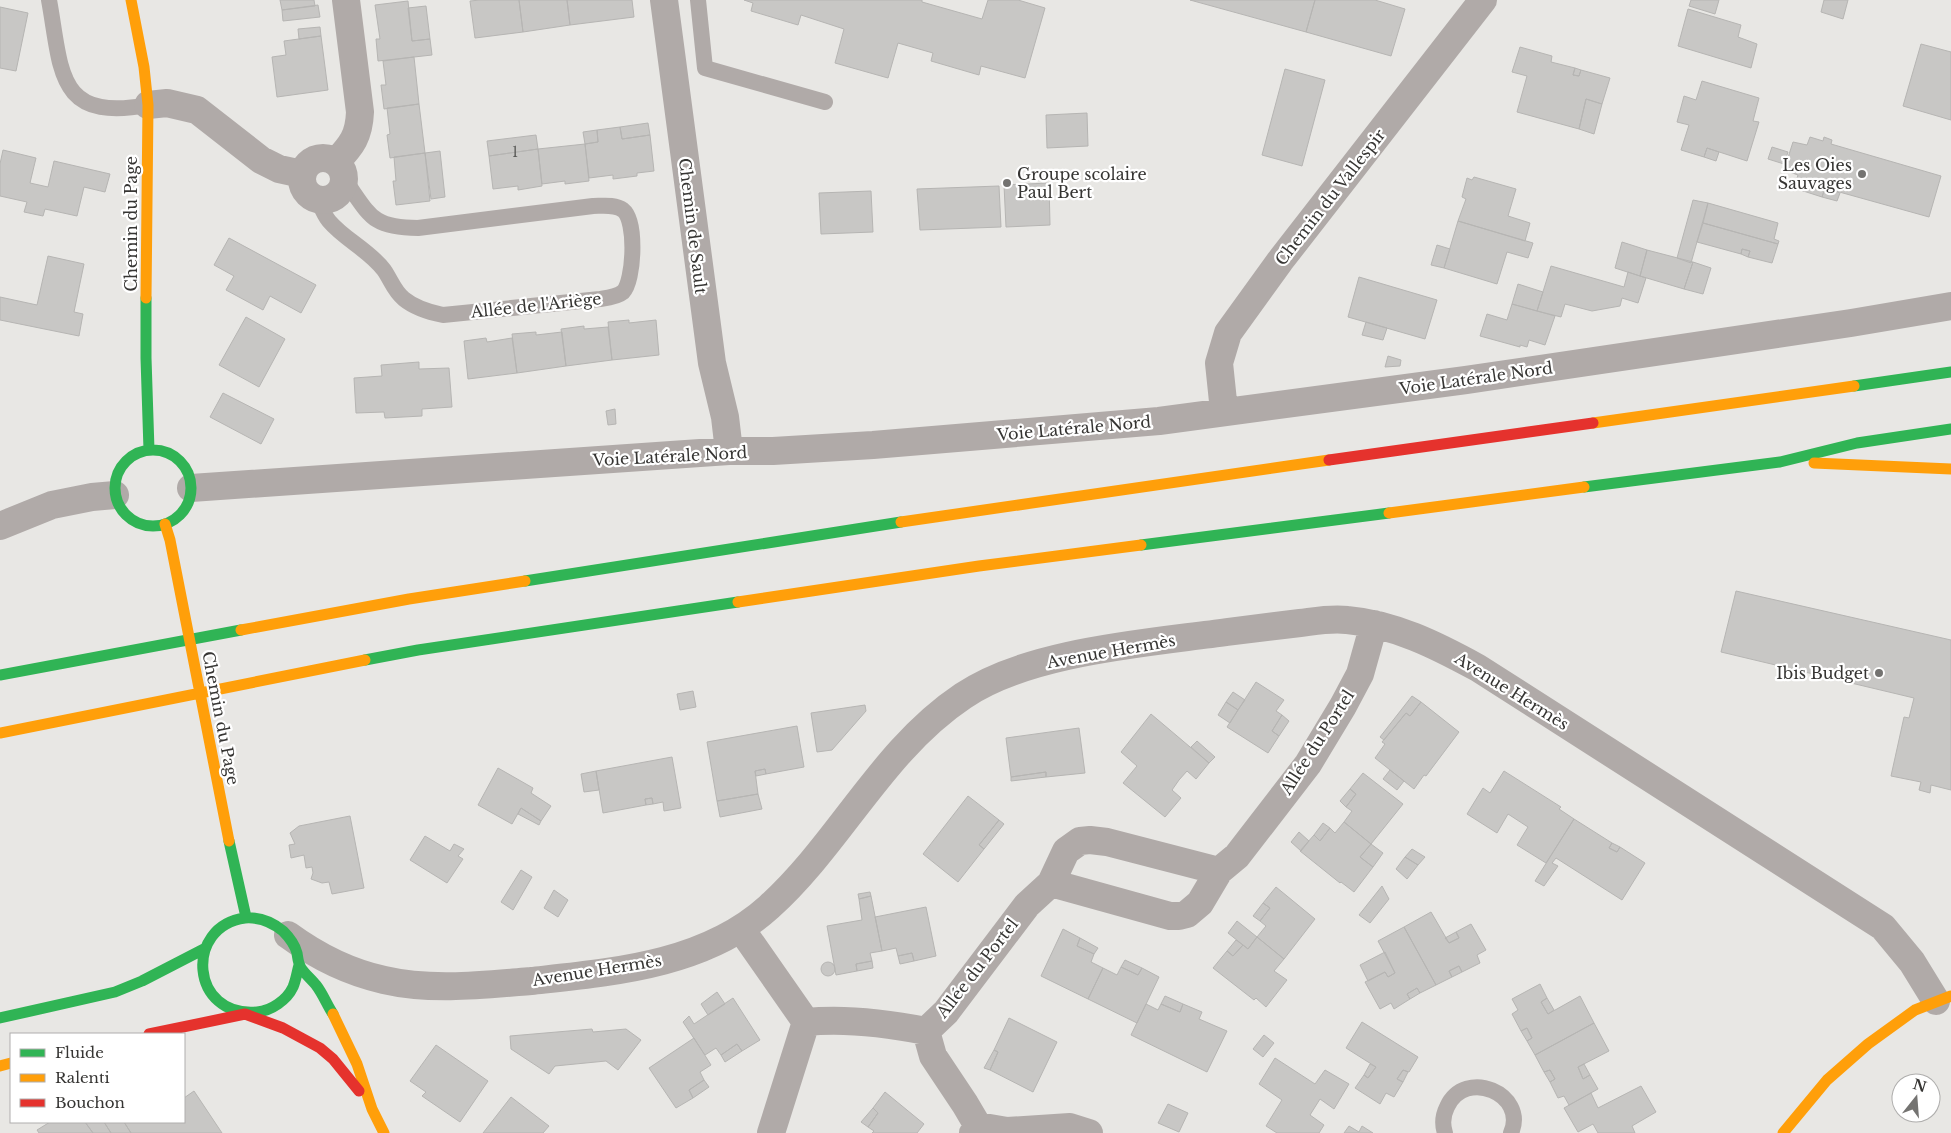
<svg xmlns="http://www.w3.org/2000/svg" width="1951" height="1133" font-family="'Libre Baskerville',serif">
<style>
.building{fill:#c8c7c5;stroke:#b6b5b3}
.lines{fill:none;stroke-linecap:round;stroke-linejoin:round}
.lane{stroke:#b0aaa8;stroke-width:16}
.street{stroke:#b0aaa8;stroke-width:28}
.fast{stroke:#30b455;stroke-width:11}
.slow{stroke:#ff9f0a;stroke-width:11}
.jam{stroke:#e5322d;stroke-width:11}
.poi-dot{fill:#747371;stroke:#fff;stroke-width:2}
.labels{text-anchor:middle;stroke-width:4.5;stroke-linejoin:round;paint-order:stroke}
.number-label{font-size:14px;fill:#5a5a58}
.poi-label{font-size:16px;fill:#363533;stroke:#fff;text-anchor:end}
.street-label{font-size:16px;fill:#363533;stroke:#fff}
</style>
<rect width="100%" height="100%" fill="#e8e7e4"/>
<path class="building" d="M280 0H314L315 6 282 10Z
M480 0H519L523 32 475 38 470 1Z
M519 0H567L570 25 523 32Z
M567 0H632L634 17 570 25Z
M744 0H922V2L982 19 988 0H1018L1045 8 1025 78 981 66 979 75 931 61 933 53 898 43 888 78 835 63 844 29 801 15 798 25 751 11 753 3Z
M1190 0H1315L1306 32Z
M1315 0H1375L1405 9 1391 56 1306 32Z
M1691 0H1719L1715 14 1689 6Z
M1824 0H1848L1843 19 1821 12Z
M408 1 412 41 430 39 432 55 378 61 376 39H380L375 5Z
M318 5 320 17 283 21 282 10Z
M426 6 430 39 412 41 408 8Z
M0 7 28 13 16 71 0 68Z
M1688 9 1741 25 1738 37 1757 44 1751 68 1678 46Z
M320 27 321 36 299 39 298 29Z
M321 36 328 90 277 97 272 57 286 55 284 41Z
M1921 44 1951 52V120L1903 106Z
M1520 47 1552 56 1551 62 1575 68 1573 75 1579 76 1581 70 1610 78 1602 104 1586 99 1579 129 1517 112 1527 76 1512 72Z
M414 57 419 104 384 109 381 85H386L383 61Z
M1575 68 1581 70 1579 76 1573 75Z
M1285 69 1325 80 1302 166 1262 155Z
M1702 81 1759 98 1753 121 1759 122 1747 161 1707 148 1704 157 1681 150 1689 125 1677 122 1684 96 1696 100Z
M1586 99 1602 104 1594 134 1579 129Z
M419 104 425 153 390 158 387 135 390 134 387 108Z
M1087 113 1088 146 1047 148 1046 115Z
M648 123 650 135 622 139 620 127Z
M620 127 622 139 650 135 654 171 637 173V176L613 179V175L589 178 585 144 598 142 597 130Z
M597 130 598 142 585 144 583 132Z
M536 135 538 149 489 156 487 141Z
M1810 137 1823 141 1824 137 1832 140 1831 144 1941 176 1929 217 1825 188 1822 197 1794 188 1798 175 1784 170 1793 142 1807 145Z
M585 144 589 181 565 184V181L542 184 538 149Z
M1772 147 1788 152 1784 164 1768 159Z
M1707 148 1719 152 1716 161 1704 157Z
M538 149 542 186 518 190V186L493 189 489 156Z
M3 150 36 158 30 183 48 187 54 161 110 174 105 192 84 187 77 216 45 209 43 216 24 212 27 202 0 196V164Z
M440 151 445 197 431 199 425 153Z
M425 153 430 201 396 205 393 181H396L394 157Z
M1474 177 1516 189 1508 216 1530 223 1525 241 1458 221 1466 199 1462 197 1467 178 1472 180Z
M1049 183 1050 225 1006 227 1004 185Z
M999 186 1001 227 920 230 917 189Z
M1825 188 1840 193 1837 201 1822 197Z
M871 191 873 232 821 234 819 193Z
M1693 200 1708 203 1691 263 1677 258Z
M1708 203 1778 223 1774 239 1779 241 1778 244 1703 223Z
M1458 221 1533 243 1528 258 1507 252 1497 284 1444 268Z
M1703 223 1778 244 1772 263 1748 257 1750 251 1742 249 1741 254 1697 242Z
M229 238 316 285 301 313 270 296 263 310 226 290 234 276 214 265Z
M1622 242 1647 250 1640 276 1615 268Z
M1437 245 1450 249 1444 268 1431 265Z
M1742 249 1750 251 1748 257 1741 254Z
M1647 250 1693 262 1684 289 1640 276Z
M48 256 84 264 74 312 83 314 79 336 0 320V297L37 305Z
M1693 262 1711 268 1703 294 1684 289Z
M1551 266 1624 287 1628 272 1646 278 1638 303 1622 298 1620 306 1592 311 1565 304 1561 317 1537 311Z
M1359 277 1437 300 1425 339 1348 317Z
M1518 284 1543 292 1537 311 1512 304Z
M1512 304 1555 316 1545 345 1529 340 1527 347 1520 345V347L1480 336 1487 314 1507 320Z
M246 317 285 339 259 387 219 365Z
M629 320V323L656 320 659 355 612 360 608 322Z
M1366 322 1387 328 1383 340 1362 335Z
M584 326V329L608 327 612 360 566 366 561 329Z
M536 332V335L562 332 566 366 517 373 512 334Z
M486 338 487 342 512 338 517 373 468 379 464 341Z
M1388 356 1401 360 1400 366 1385 367Z
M419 362V369L449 368 452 407 422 409V416L385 418 384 412 356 413 354 378 382 376 381 365Z
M223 393 274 419 261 444 210 417Z
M615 409 616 424 608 425 606 411Z
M1736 591 1951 640V790L1931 785 1930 793 1919 790 1921 782 1891 776 1904 717 1909 718 1914 698 1721 652Z
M1256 682 1284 700 1276 711 1282 715 1272 731 1279 736 1268 753 1227 727Z
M693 691 696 707 680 710 677 694Z
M1233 692 1245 700 1238 710 1226 702Z
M1412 696 1421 702 1410 716 1406 713 1384 740 1380 737Z
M1226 702 1238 710 1230 723 1218 715Z
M1421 702 1459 732 1426 776 1424 775 1414 789 1375 758 1385 744 1382 742 1406 713 1410 716Z
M865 705 866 711 832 750 817 752 811 713Z
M1151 714 1209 763 1196 779 1187 771 1179 780 1172 790 1181 798 1165 817 1123 783 1137 766 1121 752Z
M1282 715 1289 721 1279 736 1272 731Z
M797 726 804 767 766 774 765 769 755 771 758 794 717 801 707 742Z
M1079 728 1085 773 1046 777V772L1011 777 1006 738Z
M1197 741 1215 757 1209 763 1191 747Z
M672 757 681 808 664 811 663 802 653 804 652 798 645 799 646 805 603 813 596 771Z
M498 768 533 788 531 793 551 806 541 821 521 808 512 824 478 805Z
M765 769 766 774 756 776 755 771Z
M1390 770 1404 781 1397 790 1383 779Z
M596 771 599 790 584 792 581 774Z
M1504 771 1561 807 1559 809 1574 819 1546 863 1517 845 1528 827 1508 814 1497 833 1467 814 1483 788 1490 793Z
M1046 772V777L1011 781V777Z
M1363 773 1403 804 1371 844 1344 822 1352 811 1346 807 1356 794 1350 789Z
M1350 789 1356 794 1346 807 1340 801Z
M758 794 762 809 720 817 717 801Z
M968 796 999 820 979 845 984 849 958 882 923 854Z
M652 798 653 804 646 805 645 799Z
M521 808 541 821 539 825 518 814Z
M350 816 364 888 332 894 329 882 322 883 311 879 313 873 312 867 306 868 304 855 291 858 289 845 295 844 290 833 299 826Z
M1574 819 1612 843 1609 848 1617 852 1620 847 1645 863 1622 900 1556 858 1552 863 1558 866 1544 886 1535 881Z
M999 820 1004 824 984 849 979 845Z
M1344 822 1371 844 1360 857 1373 867 1354 892 1341 882 1340 883 1300 851 1314 835 1320 841 1330 828 1335 833Z
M1323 823 1330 828 1320 841 1314 835Z
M1299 832 1309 841 1301 851 1291 842Z
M425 836 450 851 454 844 464 849 458 856 463 859 447 883 410 860Z
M1612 843 1620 847 1617 852 1609 848Z
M1371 844 1383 853 1373 867 1360 857Z
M1412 849 1425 857 1418 865 1405 857Z
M1405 857 1418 865 1407 879 1396 869Z
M521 870 532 877 513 910 501 902Z
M1382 886 1389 899 1370 923 1359 915Z
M1276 887 1315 919 1284 959 1257 937 1266 926 1260 921 1270 908 1263 903Z
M554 890 568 900 558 917 544 908Z
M870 892 871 896 859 899 858 894Z
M871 896 882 951 870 953 872 961 856 964 857 971 836 975 827 926 862 920 859 899Z
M1263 903 1270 908 1260 921 1253 916Z
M926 907 936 956 914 961 912 953 898 956 896 948 882 951 875 917Z
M1431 912 1449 943 1459 938 1456 932 1471 924 1486 950 1477 955 1480 963 1462 972 1459 966 1449 971 1452 977 1436 985 1404 927Z
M1237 921 1257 937 1248 949 1228 933Z
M1404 927 1436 985 1420 993 1417 988 1407 994 1410 999 1394 1009 1391 1003 1380 1009 1365 982 1385 972 1388 977 1395 973 1378 941Z
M1063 929 1080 938 1077 946 1094 954 1091 962 1103 968 1088 999 1041 976Z
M1456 932 1459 938 1449 943 1445 938Z
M1257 937 1284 959 1274 971 1287 980 1266 1007 1256 998 1254 1000 1213 968 1227 951 1233 956 1243 945 1248 949Z
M1080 938 1098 948 1094 954 1077 946Z
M1236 940 1243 945 1233 956 1227 951Z
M1385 952 1395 973 1388 977 1385 972 1368 981 1360 965Z
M912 953 914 961 900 964 898 956Z
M1125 960 1142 968 1138 975 1121 967Z
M872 961 873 968 857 971 856 964Z
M821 969a7 7 0 1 1 14 0a7 7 0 1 1-14 0Z
M1459 966 1462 972 1452 977 1449 971Z
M1121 967 1138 975 1142 968 1159 977 1137 1023 1088 999 1103 968 1117 975Z
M1540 984 1547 998 1541 1002 1548 1014 1580 996 1594 1023 1535 1055 1527 1041 1532 1038 1527 1028 1521 1031 1512 1014 1518 1010 1512 999Z
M1417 988 1420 993 1410 999 1407 994Z
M717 992 725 1004 708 1015 701 1004Z
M1165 996 1183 1004 1180 1012 1161 1004Z
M733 998 760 1040 742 1051 737 1044 721 1055 716 1048 705 1055 683 1022 689 1016 694 1024Z
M1547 998 1554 1010 1548 1014 1541 1002Z
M1146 1004 1158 1010 1161 1004 1180 1012 1183 1004 1202 1012 1199 1019 1227 1031 1207 1072 1131 1035Z
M1009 1018 1057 1042 1033 1092 990 1070 998 1052 994 1050Z
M1362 1022 1418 1057 1409 1072 1403 1070 1397 1079 1403 1082 1394 1097 1386 1093 1380 1104 1355 1088 1364 1075 1368 1078 1376 1067 1346 1048Z
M1594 1023 1609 1051 1578 1067 1583 1079 1590 1075 1598 1089 1569 1105 1564 1096 1558 1098 1550 1082 1555 1079 1550 1070 1544 1072 1535 1055Z
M1527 1028 1532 1038 1527 1041 1521 1031Z
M592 1029 593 1032 626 1029 641 1040 618 1070 606 1061 555 1066 549 1074 511 1049 510 1036Z
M1264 1035 1274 1043 1263 1057 1253 1049Z
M694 1038 711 1065 700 1072 704 1080 689 1090 693 1098 676 1108 649 1068Z
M737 1044 742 1051 725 1062 721 1055Z
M436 1045 488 1081 460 1122 422 1096 426 1092 410 1081Z
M994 1050 998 1052 990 1070 984 1068Z
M1275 1058 1315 1084 1325 1070 1349 1084 1334 1109 1320 1099 1310 1115 1324 1125 1319 1133H1277L1266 1126 1282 1100 1259 1084Z
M1370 1064 1376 1067 1368 1078 1364 1075Z
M1584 1064 1590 1075 1583 1079 1578 1067Z
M1403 1070 1408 1072 1403 1082 1397 1079Z
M1550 1070 1555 1079 1550 1082 1544 1072Z
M704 1080 709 1087 693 1098 689 1090Z
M1641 1086 1656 1112 1632 1126 1635 1133H1598L1593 1124 1578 1132 1564 1108 1591 1093 1598 1108Z
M194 1091 222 1133H131L124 1122H184V1098Z
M885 1092 924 1124 917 1133H872L874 1131 868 1127 878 1113 873 1108Z
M511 1097 549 1126 543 1133H483Z
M1168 1104 1188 1113 1179 1132 1158 1123Z
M873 1108 878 1113 868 1127 861 1122Z
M50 1122H85L93 1133H39L37 1130Z
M85 1122H104L111 1133H93Z
M104 1122H124L131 1133H111Z
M1349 1126 1359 1132 1362 1126 1373 1133H1344Z"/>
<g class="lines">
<path class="lane" d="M49 0C62 71 56 122 148 105
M698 0 705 68 825 102
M318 200C321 207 324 215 329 221 345 240 369 250 384 270 391 280 394 291 404 299 415 308 428 312 443 315L600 299C607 298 617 297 623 292 634 281 637 221 623 210 615 204 602 206 593 206L418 228C371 228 370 215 344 179
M1445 1133C1442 1124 1443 1115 1447 1107 1465 1067 1528 1094 1511 1133"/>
<path class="street" d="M664 0 712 363 725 417 729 451
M148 105 167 103 197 110 261 160 279 169 302 174
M302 179a21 21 0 1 1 42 0a21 21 0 1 1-42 0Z
M336 162C352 145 359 136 360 112L346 0
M1224 411 1219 363 1228 333 1280 261 1483 0
M191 488 729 451H773L873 445 1159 421 1466 380 1851 323 1951 306
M0 526 52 505 92 497 115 495
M1051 883 1170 916H1179L1187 914 1200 903 1219 871 1237 856 1308 764 1343 706 1360 674 1374 624
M741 929 806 1022 771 1133
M288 935C318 957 348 972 384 980 431 991 483 985 531 981 613 972 705 965 769 907 840 843 882 750 963 696 1029 651 1149 643 1227 632 1252 629 1276 626 1300 623 1316 621 1331 618 1347 620 1394 624 1436 645 1478 668L1883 927 1912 962 1936 1001
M806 1022C846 1018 886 1023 926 1031L946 1012 1027 905 1051 883 1066 851 1080 841 1090 840 1107 842 1219 871
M926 1031 933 1056 965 1104 978 1126 973 1133
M978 1126 1007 1131 1070 1127 1089 1133"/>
<path class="fast" d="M146 298V358L149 450
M1854 386 1951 372
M115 488a38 38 0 1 1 76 0a38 38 0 1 1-76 0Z
M1584 487 1780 462 1857 443 1951 429
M1141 545 1389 513
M525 581 901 522
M365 660 418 650 738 602
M0 675 241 630
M229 841 246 917
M299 965C297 972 296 980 293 987 287 1000 271 1011 257 1012 190 1018 184 926 245 918 259 917 272 922 283 931 289 937 295 945 297 953 298 959 298 963 301 968 305 974 311 979 316 985 323 994 327 1005 333 1014
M0 1018 115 992 142 981 204 949"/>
<path class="slow" d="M131 0 144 67 148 105 146 298
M1593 423 1854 386
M1814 463 1951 469
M1389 513 1584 487
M901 522 1329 460
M165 524 170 540 229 841
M738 602 979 566 1141 545
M241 630 409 599 525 581
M0 733 365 660
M333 1014 357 1064 372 1109 384 1133
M0 1066 11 1063
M1783 1133 1827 1080 1868 1044 1915 1010 1951 996"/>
<path class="jam" d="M1329 460 1593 423
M149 1034 245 1014 283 1028 320 1048 333 1059 359 1091"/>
</g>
<g class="poi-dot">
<circle cx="1862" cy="174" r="5"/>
<circle cx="1007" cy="183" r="5"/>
<circle cx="1879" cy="673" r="5"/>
</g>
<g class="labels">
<g class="number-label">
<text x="515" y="157">1</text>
</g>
<g class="poi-label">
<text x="1852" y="171">Les Oies<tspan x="1852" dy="18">Sauvages</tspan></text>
<text x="1017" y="180" text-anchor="start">Groupe scolaire<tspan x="1017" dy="18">Paul Bert</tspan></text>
<text x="1869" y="679">Ibis Budget</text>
</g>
<g class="street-label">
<text transform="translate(1330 197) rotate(-52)" y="6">Chemin du Vallespir</text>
<text transform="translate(131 224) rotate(-90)" y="6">Chemin du Page</text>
<text transform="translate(693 226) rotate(83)" y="6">Chemin de Sault</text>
<text transform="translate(536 305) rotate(-6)" y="6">Allée de l'Ariège</text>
<text transform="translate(1476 378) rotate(-8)" y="6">Voie Latérale Nord</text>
<text transform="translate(1074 428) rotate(-5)" y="6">Voie Latérale Nord</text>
<text transform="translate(670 456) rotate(-3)" y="6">Voie Latérale Nord</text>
<text transform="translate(1111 651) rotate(-10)" y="6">Avenue Hermès</text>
<text transform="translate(1512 691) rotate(32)" y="6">Avenue Hermès</text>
<text transform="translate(221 718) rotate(79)" y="6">Chemin du Page</text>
<text transform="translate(1317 742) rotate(-57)" y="6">Allée du Portel</text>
<text transform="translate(977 968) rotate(-52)" y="6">Allée du Portel</text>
<text transform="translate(597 970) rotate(-9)" y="6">Avenue Hermès</text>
</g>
</g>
<rect x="10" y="1033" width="175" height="90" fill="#ffffff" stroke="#afaead"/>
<rect x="20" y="1049" width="25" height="8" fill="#30b455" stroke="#afaead"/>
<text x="55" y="1058" font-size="15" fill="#363533">Fluide</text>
<rect x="20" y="1074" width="25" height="8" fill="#ff9f0a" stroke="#afaead"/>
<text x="55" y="1083" font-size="15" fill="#363533">Ralenti</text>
<rect x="20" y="1099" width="25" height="8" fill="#e5322d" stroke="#afaead"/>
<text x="55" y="1108" font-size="15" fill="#363533">Bouchon</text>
<g transform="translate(1916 1098) rotate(17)"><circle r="24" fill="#ffffff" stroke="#afaead"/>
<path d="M0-4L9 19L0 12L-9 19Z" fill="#747371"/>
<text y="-8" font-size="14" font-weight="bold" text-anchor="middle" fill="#363533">N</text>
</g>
</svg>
